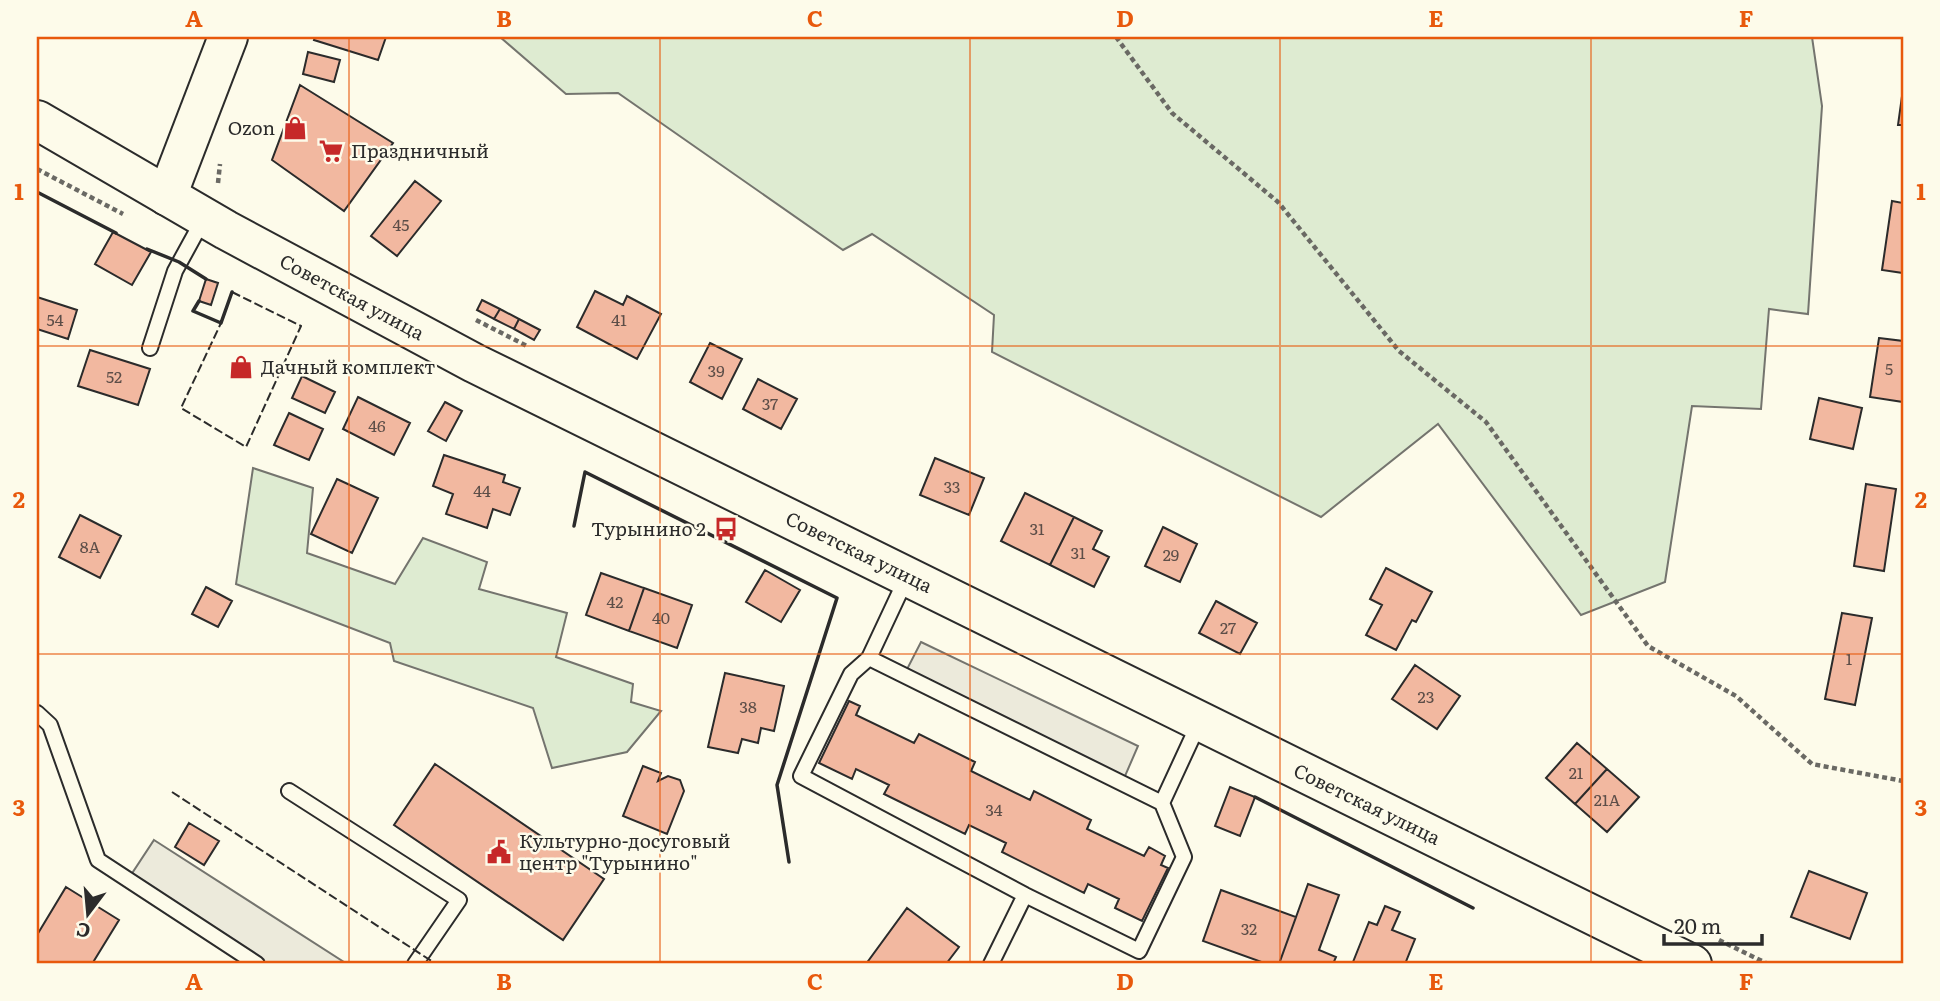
<svg xmlns="http://www.w3.org/2000/svg" width="1940" height="1001" font-family="Literata,serif">
<style>
.green{fill:#deebd1;stroke:#74746e;stroke-width:2}
.parking{fill:#eceadb;stroke:#74746e;stroke-width:2}
.building{fill:#f2b8a0;stroke:#2b2b2b;stroke-width:2}
.lines{fill:none;stroke-linecap:round;stroke-linejoin:round}
.lane-casing{stroke:#2b2b2b;stroke-width:18}
.secondary-casing{stroke:#2b2b2b;stroke-width:42}
.primary-casing{stroke:#2b2b2b;stroke-width:42}
.path{stroke:#6a6964;stroke-width:4.5;stroke-dasharray:5 3.5;stroke-linecap:butt}
.lane{stroke:#fdfbea;stroke-width:14}
.secondary{stroke:#fdfbea;stroke-width:38}
.primary{stroke:#fdfbea;stroke-width:38}
.fence{stroke:#2b2b2b;stroke-width:2;stroke-dasharray:9 3.5;stroke-linecap:butt}
.wall{stroke:#2b2b2b;stroke-width:3.5}
.grid{fill:none;stroke:#e8590c;stroke-width:2;stroke-opacity:0.55}
.labels{text-anchor:middle;stroke-width:5;stroke-linejoin:round;paint-order:stroke}
.number-label{font-size:16px;fill:#5d4e48}
.poi-label{font-size:19px;fill:#2b2b2b;stroke:#fdfbea;text-anchor:start}
.street-label{font-size:19px;fill:#2b2b2b;stroke:#fdfbea}
.neatline{fill:none;stroke:#e8590c;stroke-width:2.5}
.grid-label{font-size:23px;text-anchor:middle;font-weight:bold;fill:#e8590c}
</style>
<rect width="100%" height="100%" fill="#fdfbea"/>
<path class="green" d="M500 37H1812L1822 106 1808 314 1769 309 1761 409 1692 406 1665 582 1581 615 1438 424 1321 517 992 352 994 315 872 234 843 250 618 93 566 94Z
M253 468 313 488 307 553 395 584 423 538 487 562 479 589 567 613 556 657 633 684 631 702 661 711 627 752 552 768 533 708 394 661 390 643 236 584Z"/>
<path class="parking" d="M921 642 1138 746 1122 783 904 675Z
M154 840 347 964H257L127 881Z"/>
<path class="building" d="M315 37H386L378 60 314 40Z
M308 52 340 60 334 82 303 74Z
M300 85 393 143 344 211 272 160Z
M1903 89V125H1898Z
M415 181 441 201 397 256 371 236Z
M1892 201 1903 203V273L1882 270Z
M113 232 151 252 132 285 95 264Z
M206 279 218 283 211 305 199 301Z
M595 291 623 305 627 296 661 314 637 359 577 327Z
M37 297 77 310 68 339 37 329Z
M482 300 500 309 494 319 477 310Z
M500 309 519 319 514 329 494 319Z
M519 319 540 330 534 340 514 329Z
M1879 338 1903 341V402L1870 397Z
M710 343 742 359 722 399 690 382Z
M90 350 150 369 138 405 78 386Z
M302 376 335 392 325 413 292 398Z
M758 379 797 399 781 429 743 409Z
M358 397 410 423 394 455 343 429Z
M1819 398 1862 408 1853 449 1810 439Z
M445 402 462 411 446 441 428 431Z
M289 413 323 429 309 460 274 445Z
M444 455 505 475 503 482 520 488 510 515 493 509 487 528 446 514 453 494 433 486Z
M935 458 984 478 969 515 920 495Z
M337 479 378 498 352 553 311 534Z
M1866 484 1896 489 1884 571 1854 566Z
M1025 493 1074 517 1050 565 1001 541Z
M80 515 121 536 100 578 59 557Z
M1074 517 1102 531 1093 549 1109 557 1094 587 1050 565Z
M1163 527 1197 544 1180 582 1145 566Z
M1386 568 1432 592 1416 622 1412 620 1396 650 1366 635 1382 605 1370 599Z
M765 570 800 590 781 622 746 602Z
M601 573 644 588 629 631 586 615Z
M206 587 232 601 218 627 192 614Z
M644 588 692 605 677 648 629 631Z
M1216 601 1257 623 1240 654 1199 633Z
M1842 613 1872 618 1855 705 1825 699Z
M1415 665 1460 696 1437 729 1392 699Z
M725 673 784 686 774 731 761 728 758 743 742 739 738 753 708 747Z
M849 701 860 706 856 715 914 743 919 734 975 762 971 771 1030 800 1034 791 1091 820 1087 829 1144 856 1149 847 1165 856 1161 865 1168 868 1142 921 1115 908 1119 899 1088 884 1084 893 1002 852 1006 843 969 825 965 834 884 794 889 785 856 769 852 779 819 763Z
M1577 743 1607 769 1575 804 1546 778Z
M435 764 604 879 563 940 394 825Z
M643 766 661 773 658 781 668 776 680 780 684 791 667 834 623 816Z
M1607 769 1639 797 1607 832 1575 804Z
M1230 787 1255 797 1240 836 1215 826Z
M189 823 219 841 204 865 175 847Z
M1809 871 1867 893 1850 939 1791 917Z
M1308 884 1339 895 1319 950 1336 957 1333 964H1279Z
M66 887 119 920 92 964H37V935Z
M1221 890 1296 917 1279 964H1267L1203 941Z
M1385 906 1400 912 1392 930 1415 939 1405 964 1353 962 1369 922 1377 925Z
M907 908 959 947 946 964H866Z"/>
<g class="lines">
<g class="lane-casing">
<path id="lane" d="M150 348 175 271 204 218
M907 577 869 658 851 674 801 776 1025 895 1139 951 1184 857 1162 803 1199 723
M869 658 1162 803
M37 713 50 725 98 860 257 964
M289 791 459 900 415 964
M991 964 1025 895"/>
</g>
<g class="secondary-casing">
<path id="secondary" d="M167 196 228 37"/>
</g>
<g class="primary-casing">
<path id="primary" d="M37 120 226 230 474 363 1692 964"/>
</g>
<path class="path" d="M1116 37 1172 113 1278 202 1399 351 1486 422 1648 646 1736 696 1812 764 1903 781
M37 169 123 214
M218 183 220 164
M476 320 527 346
M1719 940 1768 964"/>
<use href="#lane" class="lane"/>
<use href="#secondary" class="secondary"/>
<use href="#primary" class="primary"/>
<path class="fence" d="M232 292 301 326 246 447 181 408 221 323Z
M172 792 436 964"/>
<path class="wall" d="M37 192 116 233
M147 249 179 262 206 279
M199 301 193 311 221 323 232 292
M574 526 585 472 837 598 777 785 789 862
M1255 797 1473 908"/>
</g>
<path class="grid" d="M349 37V964M660 37V964M970 37V964M1280 37V964M1591 37V964M37 346H1903M37 654H1903"/>
<defs>
<g id="shop-bare" transform="scale(1.89)"><path d="M-5-2.5h2.3a2.7 3.5 0 0 1 5.4 0H5L5.5 6h-11ZM-1.5-2.5h3a1.5 2.3 0 0 0-3 0Z" fill="#c62828" stroke="#fdfbea" stroke-width="2.5" paint-order="stroke"/></g>
<g id="supermarket-bare" transform="scale(1.89)"><path d="M-6-5.5h2.5l.6 2H6L4.5 2H-2.5L-4.4-4H-6ZM-1.5 3.2a1.3 1.3 0 1 0 .1 0ZM3 3.2a1.3 1.3 0 1 0 .1 0Z" fill="#c62828" stroke="#fdfbea" stroke-width="2.5" paint-order="stroke"/></g>
<g id="bus-bare" transform="scale(1.89)"><path d="M-5-6H5V4H4V6H2V4H-2V6H-4V4H-5ZM-3.5-4V0h7V-4ZM-3.5 1.2v1.5H-2V1.2ZM2 1.2v1.5H3.5V1.2Z" fill="#c62828" stroke="#fdfbea" stroke-width="2.5" paint-order="stroke"/></g>
<g id="civic-bare" transform="scale(1.89)"><path d="M-.6-6.5H3V-4.5H.6V-3L4-1V1h2V6H-6V1h2V-1L-.6-3ZM-1.2 2.5V6h2.4V2.5Z" fill="#c62828" stroke="#fdfbea" stroke-width="2.5" paint-order="stroke"/></g>
</defs>
<g fill-rule="evenodd">
<use href="#shop-bare" x="295" y="128"/>
<use href="#supermarket-bare" x="331" y="151"/>
<use href="#shop-bare" x="241" y="367"/>
<use href="#bus-bare" x="726" y="529"/>
<use href="#civic-bare" x="499" y="852"/>
</g>
<g class="labels">
<g class="number-label">
<text x="401" y="231">45</text>
<text x="55" y="326">54</text>
<text x="619" y="326">41</text>
<text x="1889" y="375">5</text>
<text x="716" y="377">39</text>
<text x="114" y="383">52</text>
<text x="770" y="410">37</text>
<text x="377" y="432">46</text>
<text x="952" y="493">33</text>
<text x="482" y="497">44</text>
<text x="1037" y="535">31</text>
<text x="90" y="553">8А</text>
<text x="1078" y="559">31</text>
<text x="1171" y="561">29</text>
<text x="615" y="608">42</text>
<text x="661" y="624">40</text>
<text x="1228" y="634">27</text>
<text x="1849" y="665">1</text>
<text x="1426" y="703">23</text>
<text x="748" y="713">38</text>
<text x="1576" y="779">21</text>
<text x="1607" y="806">21А</text>
<text x="994" y="816">34</text>
<text x="1249" y="935">32</text>
</g>
<g class="poi-label">
<text x="275" y="135" text-anchor="end">Ozon</text>
<text x="351" y="158">Праздничный</text>
<text x="261" y="374">Дачный комплект</text>
<text x="706" y="536" text-anchor="end">Турынино 2</text>
<text x="519" y="848">Культурно-досуговый<tspan x="519" dy="22">центр "Турынино"</tspan></text>
</g>
<g class="street-label">
<text transform="translate(352 297) rotate(28)" y="7">Советская улица</text>
<text transform="translate(859 552) rotate(26)" y="7">Советская улица</text>
<text transform="translate(1367 804) rotate(26)" y="7">Советская улица</text>
</g>
</g>
<rect width="1940" height="1001" fill="none" stroke="#fdfbea" stroke-width="77"/>
<g transform="translate(88 914) rotate(196)" stroke="#fdfbea" stroke-width="5" paint-order="stroke">
<path d="M0-5L12 26L0 18L-12 26Z" fill="#2b2b2b"/>
<text y="-10" font-size="19" font-weight="bold" text-anchor="middle" fill="#2b2b2b">С</text>
</g>
<path d="M1664 934v10h98v-10" fill="none" stroke="#2b2b2b" stroke-width="3.5"/>
<text x="1674" y="934" font-size="21" fill="#2b2b2b" stroke="#fdfbea" stroke-width="5" paint-order="stroke">20 m</text>
<rect x="38" y="38" width="1864" height="924" class="neatline"/>
<g class="grid-label">
<text x="194" y="27">A</text>
<text x="504" y="27">B</text>
<text x="815" y="27">C</text>
<text x="1125" y="27">D</text>
<text x="1436" y="27">E</text>
<text x="1746" y="27">F</text>
<text x="19" y="200">1</text>
<text x="1921" y="200">1</text>
<text x="19" y="508">2</text>
<text x="1921" y="508">2</text>
<text x="19" y="816">3</text>
<text x="1921" y="816">3</text>
<text x="194" y="990">A</text>
<text x="504" y="990">B</text>
<text x="815" y="990">C</text>
<text x="1125" y="990">D</text>
<text x="1436" y="990">E</text>
<text x="1746" y="990">F</text>
</g>
</svg>
